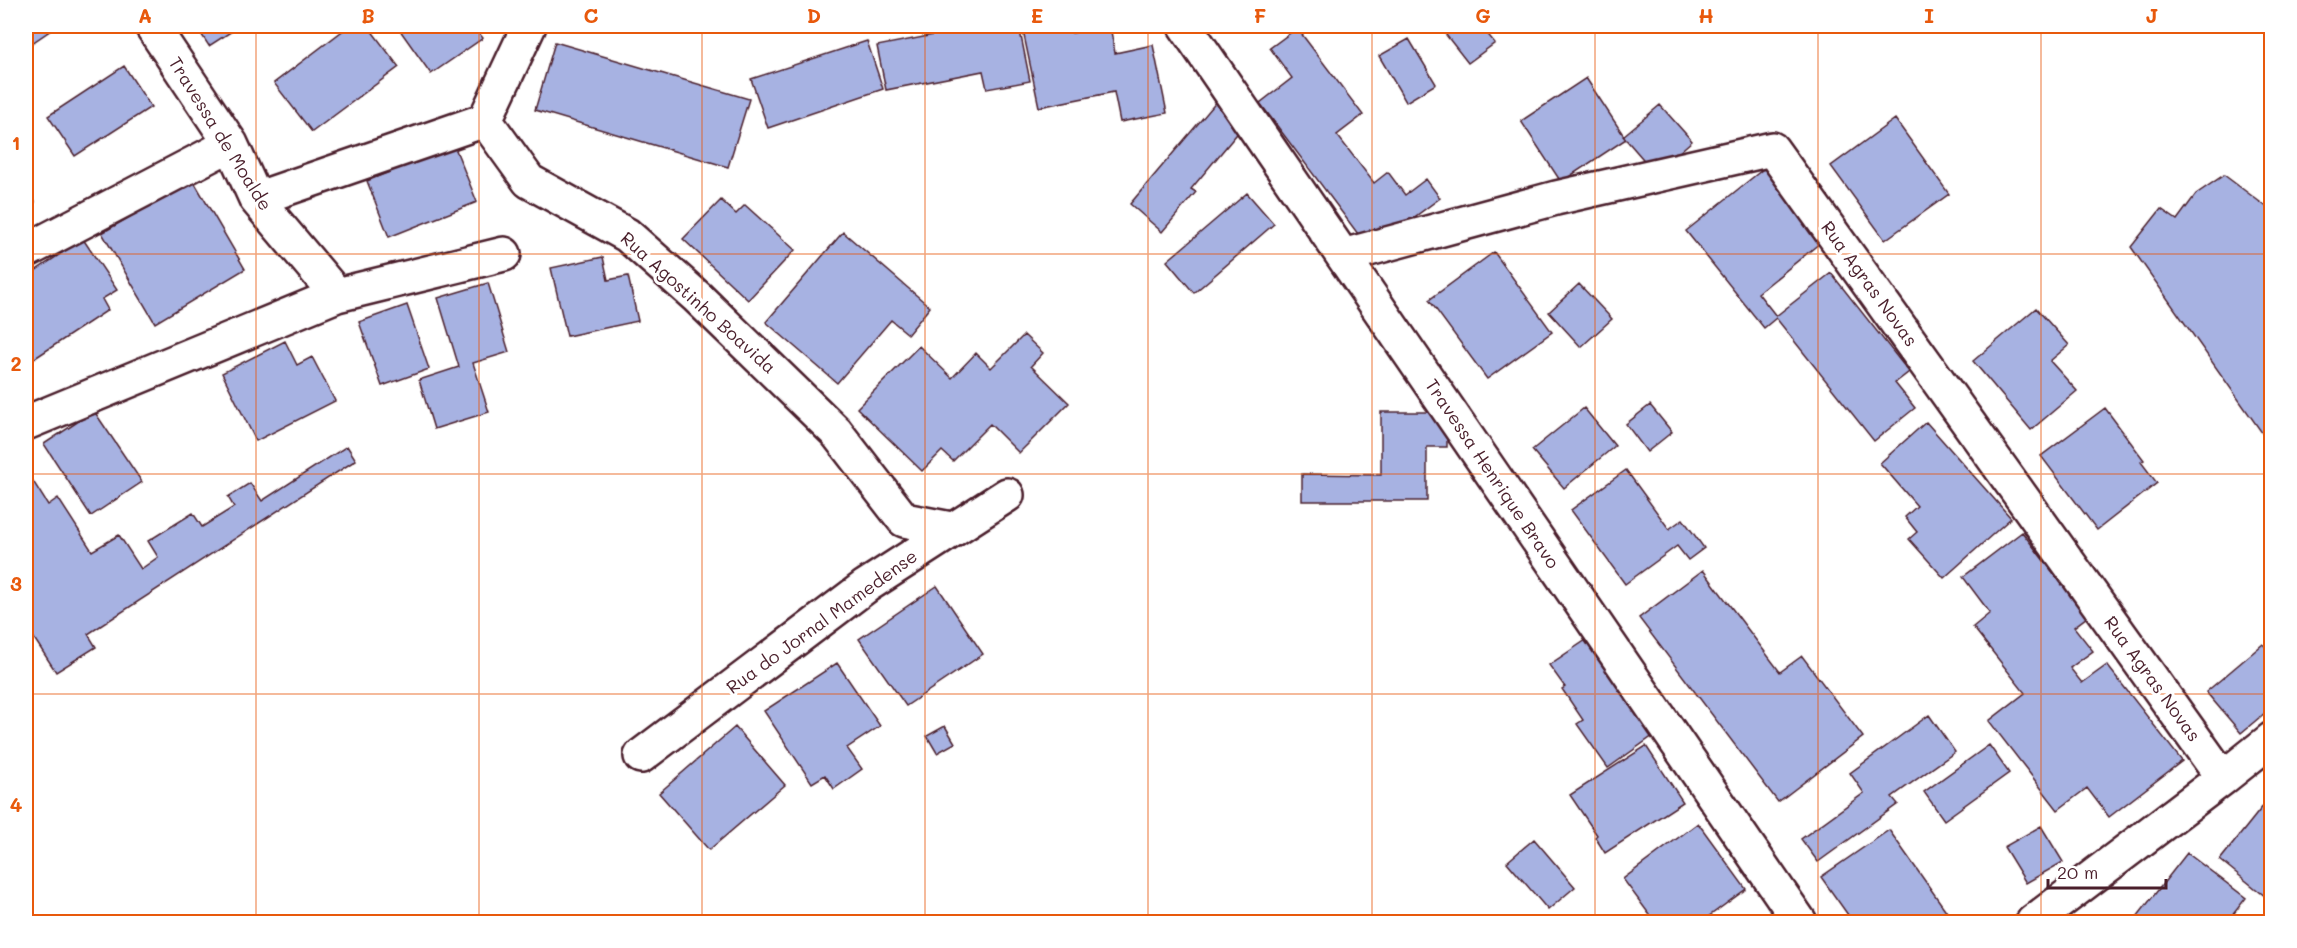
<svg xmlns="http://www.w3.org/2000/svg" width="2297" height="948" font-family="Mali,sans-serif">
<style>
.building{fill:#a7b2e2;stroke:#4a1f2b;stroke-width:1.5}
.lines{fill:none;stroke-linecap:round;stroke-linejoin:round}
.street-casing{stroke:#4a1f2b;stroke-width:38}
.street{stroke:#fff;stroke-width:33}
.grid{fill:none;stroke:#e8590c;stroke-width:1.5;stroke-opacity:0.55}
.labels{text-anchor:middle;stroke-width:6;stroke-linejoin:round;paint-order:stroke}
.street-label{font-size:18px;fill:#4a1f2b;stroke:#fff}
.neatline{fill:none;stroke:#e8590c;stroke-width:2}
.grid-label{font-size:20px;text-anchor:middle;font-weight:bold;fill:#e8590c}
</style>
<rect width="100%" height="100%" fill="#fff"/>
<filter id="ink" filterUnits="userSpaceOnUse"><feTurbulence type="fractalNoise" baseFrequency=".0167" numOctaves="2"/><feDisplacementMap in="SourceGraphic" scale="12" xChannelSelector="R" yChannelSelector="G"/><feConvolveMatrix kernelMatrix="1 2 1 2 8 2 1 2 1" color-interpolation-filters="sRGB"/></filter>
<g filter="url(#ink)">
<path class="building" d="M26 26H57L26 47Z
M196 26H240L209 46Z
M349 26H368L399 67 312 132 274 83Z
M397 26H473L483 38 431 74Z
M980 26H1019L1030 81 987 89 983 71 886 90 877 46Z
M1022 26H1071L1072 33 1110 26 1115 53 1153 45 1167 113 1120 122 1114 92 1039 107Z
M1439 26H1481L1495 43 1468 63Z
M1297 28 1363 115 1337 135 1374 183 1388 172 1405 195 1426 179 1440 198 1370 250 1260 103 1292 78 1270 48Z
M1409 39 1436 84 1406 102 1379 56Z
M867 41 883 89 768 128 751 79Z
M555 42 749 99 728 167 535 110Z
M124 66 151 107 75 156 48 116Z
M1586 78 1626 139 1561 182 1521 121Z
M1218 100 1246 123 1191 189 1196 192 1162 232 1130 204Z
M1660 105 1692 141 1655 173 1623 136Z
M1895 119 1949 194 1885 240 1831 166Z
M454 145 477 202 389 237 367 181Z
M1767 166 1825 239 1758 293 1776 316 1831 273 1909 372 1895 383 1915 408 1874 441 1776 318 1764 328 1686 231Z
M2224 175 2272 211V447L2131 247 2161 209 2177 220 2196 194Z
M193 180 245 269 155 323 102 233Z
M26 186 35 202 26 208Z
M1247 193 1274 224 1194 293 1167 261Z
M721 200 736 214 745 205 795 250 748 300 683 239Z
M843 232 930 307 908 334 891 320 837 383 766 322Z
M83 239 117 290 102 299 108 310 26 364V277Z
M1494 252 1552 332 1487 379 1429 300Z
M603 257 608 280 628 276 638 321 567 336 551 268Z
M488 283 509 352 473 363 489 412 434 429 419 380 459 367 438 298Z
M1579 284 1612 319 1581 347 1549 312Z
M407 305 429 369 382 386 359 322Z
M2036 308 2069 345 2050 361 2077 391 2031 430 1973 361Z
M1024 335 1043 353 1031 366 1069 403 1019 453 990 424 953 461 942 451 922 471 857 408 919 346 952 378 976 353 991 368Z
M285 341 297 365 312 357 335 401 256 441 222 373Z
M1650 405 1672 432 1647 452 1626 424Z
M1584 408 1615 446 1564 488 1532 450Z
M2105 408 2144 460 2141 462 2157 483 2097 530 2041 456Z
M94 411 142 482 91 516 44 444Z
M1381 412H1447V447H1427V501H1302V474L1381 475Z
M1926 422 2011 518 1944 578 1909 539 1917 532 1905 517 1917 506 1880 463Z
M347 446 356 460 88 634 96 647 56 672 26 626V470L48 505 58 498 92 551 119 535 141 569 158 557 148 541 193 513 202 527 234 507 228 497 250 483 262 501Z
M1626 470 1669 529 1683 519 1704 548 1688 560 1677 546 1625 584 1571 510Z
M2022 532 2087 617 2074 627 2093 651 2070 668 2082 683 2107 665 2182 761 2109 817 2087 788 2058 810 1989 721 2025 693 1973 627 1990 613 1963 577Z
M1703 570 1780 672 1802 656 1863 737 1778 802 1639 618Z
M937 586 983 654 906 706 859 639Z
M1589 638 1657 733 1608 768 1577 724 1583 720 1562 689 1565 687 1549 665Z
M2263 644 2272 654V707L2241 733 2206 692Z
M837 663 880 726 847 748 862 769 834 789 825 775 812 783 764 711Z
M1929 715 1955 752 1892 797 1898 804 1818 862 1801 839 1864 793 1850 773Z
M945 726 955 743 937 753 927 736Z
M735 727 785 785 709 850 659 793Z
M1989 745 2009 773 1944 820 1924 792Z
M1646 746 1683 802 1605 853 1595 837 1597 835 1570 795Z
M2272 795V900L2271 901 2220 860Z
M1698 823 1746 889 1701 922H1655L1623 879Z
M2041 826 2063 862 2026 883 2004 847Z
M1889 830 1954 922H1853L1821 877Z
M1534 839 1575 887 1548 910 1507 862Z
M2187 853 2246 898 2227 922H2133Z
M1760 913 1767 922H1745Z"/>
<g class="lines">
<g class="street-casing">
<path id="street" d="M152 26 231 144 256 199 337 295
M1185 26 1800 922
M485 120 529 26
M256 199 485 120 529 181 627 235 697 297 836 432 904 520 951 529
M26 251 231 144
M1343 256 1556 198 1772 149 2223 778
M26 423 337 295 504 254
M641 756 866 586 1007 495
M2033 922 2223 778 2272 739"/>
</g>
<use href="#street" class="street"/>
</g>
</g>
<path class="grid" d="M256 26V922M479 26V922M702 26V922M925 26V922M1148 26V922M1372 26V922M1595 26V922M1818 26V922M2041 26V922M26 254H2272M26 474H2272M26 694H2272"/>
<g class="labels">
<g class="street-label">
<text transform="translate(220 134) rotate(58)" y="6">Travessa de Moalde</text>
<text transform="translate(1869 284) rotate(54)" y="6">Rua Agras Novas</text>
<text transform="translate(698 303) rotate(42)" y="6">Rua Agostinho Boavida</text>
<text transform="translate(1492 474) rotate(56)" y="6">Travessa Henrique Bravo</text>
<text transform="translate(822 622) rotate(-36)" y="6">Rua do Jornal Mamedense</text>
<text transform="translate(2152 679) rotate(54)" y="6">Rua Agras Novas</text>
</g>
</g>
<rect width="2297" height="948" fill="none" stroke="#fff" stroke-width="66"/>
<path d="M2048 879v9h118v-9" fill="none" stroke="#4a1f2b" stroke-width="3"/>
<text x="2057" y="879" font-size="18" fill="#4a1f2b" stroke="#ffffff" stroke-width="4.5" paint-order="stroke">20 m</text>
<rect x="33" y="33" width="2231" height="882" class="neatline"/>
<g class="grid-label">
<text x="145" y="23">A</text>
<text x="368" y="23">B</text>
<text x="591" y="23">C</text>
<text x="814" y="23">D</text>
<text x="1037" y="23">E</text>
<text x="1260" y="23">F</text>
<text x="1483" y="23">G</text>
<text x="1706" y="23">H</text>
<text x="1929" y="23">I</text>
<text x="2152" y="23">J</text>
<text x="16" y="150">1</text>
<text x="16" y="371">2</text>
<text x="16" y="591">3</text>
<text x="16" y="812">4</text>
</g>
</svg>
